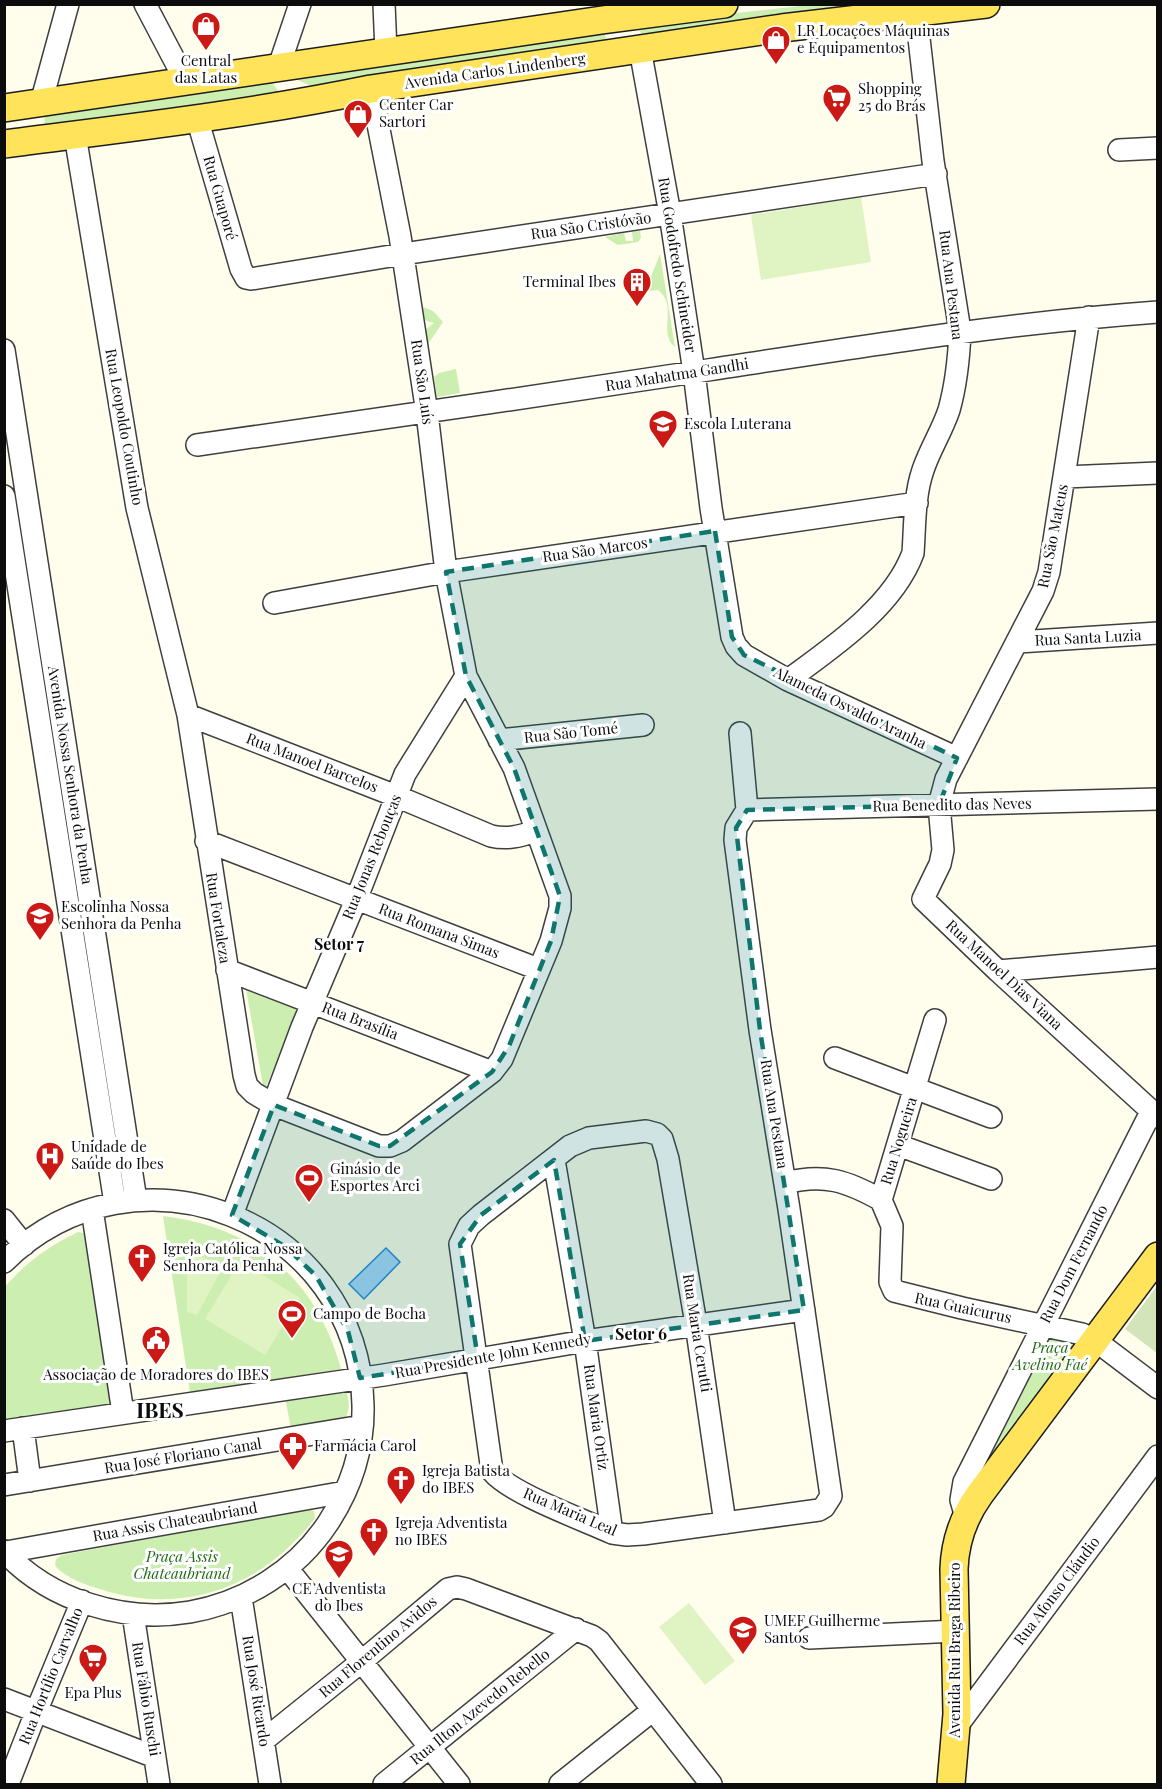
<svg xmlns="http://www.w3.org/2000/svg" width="1162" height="1789" font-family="'Playfair Display',serif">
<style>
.green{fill:#cceeb0}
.cemetery{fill:#d3e3ba}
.pitch{fill:#e0f4c3}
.water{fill:#a9d8fd;stroke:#2887dc;stroke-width:1.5}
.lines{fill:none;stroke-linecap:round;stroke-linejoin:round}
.minor-casing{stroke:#3f3f3f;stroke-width:24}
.major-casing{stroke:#1d1d1d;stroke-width:30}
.minor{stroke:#fff;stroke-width:21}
.major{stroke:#ffe35b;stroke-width:27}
.marked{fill:#0f766e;fill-opacity:0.2;stroke:#0f766e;stroke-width:4.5;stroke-dasharray:12 8;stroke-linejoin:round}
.labels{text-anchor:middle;stroke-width:6;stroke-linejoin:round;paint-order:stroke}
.poi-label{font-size:15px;fill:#0c0c0c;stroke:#fff;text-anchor:start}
.street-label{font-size:15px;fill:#0c0c0c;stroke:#fff}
.park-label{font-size:15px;font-style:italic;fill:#216a16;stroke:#fff}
.neighbourhood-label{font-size:16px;font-weight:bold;fill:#0c0c0c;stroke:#fff}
.district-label{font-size:21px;font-weight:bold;fill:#0c0c0c;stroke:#fff}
</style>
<rect width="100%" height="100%" fill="#fffdeb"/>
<path class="green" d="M810 5H876L643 37 636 24Z
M604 33 606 38 604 43 314 87 295 79Z
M270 80 280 93 45 124 44 114Z
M640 231 641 238 638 242 618 245 605 237 624 233 626 241H633L632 232Z
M660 254 675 347C657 333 679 306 658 290L642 292 649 282Z
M421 306 433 311 443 322 428 344 425 330 434 323 424 320Z
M456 369 460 393 437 397 434 377 439 373Z
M246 989 300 1009 264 1091Z
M163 1216C255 1227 317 1280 341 1369L190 1393Z
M78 1232 87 1234 113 1408 5 1422V1287C25 1263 49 1246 78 1232Z
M1043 1335 1063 1339 1076 1348 977 1485 969 1479Z
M346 1387C348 1401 353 1411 341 1422L291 1429 285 1397Z
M308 1509 314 1511 315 1518C263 1586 186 1616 103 1590 89 1586 64 1578 55 1565L56 1559 62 1555Z"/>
<path class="cemetery" d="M1157 1286V1353L1125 1329Z"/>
<path class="pitch" d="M861 197 871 262 761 280 751 215Z
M193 1254 224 1265 197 1315 187 1312V1274Z
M240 1261 300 1298 265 1355 205 1319Z
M689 1603 735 1661 705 1685 659 1627Z"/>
<path class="water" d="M386 1248 400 1262 364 1299 349 1284Z"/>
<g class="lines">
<g class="minor-casing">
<path id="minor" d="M145 4 186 82
M384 4 386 52
M640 49 670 214 694 372 711 508 732 637 736 646 744 655 788 680 957 758
M278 69 300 4
M41 103 68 4
M197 118 241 269 246 278 251 279 403 254 936 174
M75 135 137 508 188 715 244 1075 247 1086 254 1093 274 1105 379 1146H390L402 1141 492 1072 502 1059 551 941 560 908V896L514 768 466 676 446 572 427 413 400 236 371 89
M1119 150 1158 148
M1089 317 1049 572 1043 591 946 779 939 805 943 850 940 864 923 899 998 971 1158 1117
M4 350 136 1200
M197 445C367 421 538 396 708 370 858 347 1006 323 1158 312
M1065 477 1158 473
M4 496 115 1203
M274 603 446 572 917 503
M1018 642 1158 633
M788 680C833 647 893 607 913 553 915 526 914 496 923 470 930 449 942 431 949 410 956 385 959 357 960 331L933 161 916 12
M188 715 396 796 491 836C508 840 520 836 536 831
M499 740 643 725
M747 810 1158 799
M206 841 538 969
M227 970 492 1072
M998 971 1158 957
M935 1020 881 1200 892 1226 890 1282 894 1291 962 1308 1082 1334 1096 1341 1158 1388
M835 1058 991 1117
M898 1145 991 1179
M554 1160 585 1341 612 1533
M785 1183C824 1173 847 1181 881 1200
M92 1209 123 1413
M232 1215 302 1027 356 900 405 774 466 676
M4 1220 24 1245
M4 1262C135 1132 359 1220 363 1405 364 1447 351 1488 328 1523 297 1570 246 1602 190 1612 124 1623 50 1601 4 1551
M23 1428 30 1481
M4 1431 384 1375 585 1341 804 1310
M4 1485 362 1426
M966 1517 961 1500 964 1482 1151 1112
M725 1523 696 1324 668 1159 662 1139 657 1134 646 1131 589 1138 570 1146 481 1215 469 1226 460 1244 492 1471C511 1494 582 1519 612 1533L627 1535 643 1534 819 1510 824 1507 831 1496 789 1209 760 1030 735 840 736 828 747 810 740 733
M6 1552 345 1492
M287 1568 459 1784
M241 1597 270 1784
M133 1614 159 1784
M809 1638 956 1631
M4 1699 155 1757
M957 1726 1158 1456
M264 1740 361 1662 448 1589 457 1587 466 1589 592 1636 599 1641 711 1784
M8 1784 36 1712 82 1601
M384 1784 576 1629
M560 1784 653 1710"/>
</g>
<g class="major-casing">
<path id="major" d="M4 108 602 20 724 4
M4 144C127 128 251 114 371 89L782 28 986 4
M951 1784 957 1714 954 1569C955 1541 964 1516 980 1494L1158 1256"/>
</g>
<use href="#minor" class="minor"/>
<use href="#major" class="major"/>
</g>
<path class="marked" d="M715 531 732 637 744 655 957 758 939 805 747 810 736 828 760 1030 804 1310 585 1341 554 1160 481 1215 460 1244 478 1359 360 1378 348 1331 316 1276 286 1247 232 1215 274 1105 379 1146H390L492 1072 509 1046 551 941 560 896 514 768 466 676 446 572Z"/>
<defs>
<g id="shop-pin" transform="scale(1.5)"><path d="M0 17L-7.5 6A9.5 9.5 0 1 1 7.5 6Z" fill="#cb1a15" stroke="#fff"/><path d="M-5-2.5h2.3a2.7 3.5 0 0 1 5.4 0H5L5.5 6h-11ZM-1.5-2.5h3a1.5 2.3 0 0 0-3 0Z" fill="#fff"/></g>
<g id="supermarket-pin" transform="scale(1.5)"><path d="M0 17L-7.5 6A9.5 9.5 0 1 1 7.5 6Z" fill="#cb1a15" stroke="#fff"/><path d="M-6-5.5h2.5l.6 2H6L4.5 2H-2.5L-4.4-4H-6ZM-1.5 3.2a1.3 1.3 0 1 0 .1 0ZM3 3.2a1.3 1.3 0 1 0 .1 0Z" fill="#fff"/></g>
<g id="building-pin" transform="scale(1.5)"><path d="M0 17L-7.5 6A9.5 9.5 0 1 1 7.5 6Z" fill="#cb1a15" stroke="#fff"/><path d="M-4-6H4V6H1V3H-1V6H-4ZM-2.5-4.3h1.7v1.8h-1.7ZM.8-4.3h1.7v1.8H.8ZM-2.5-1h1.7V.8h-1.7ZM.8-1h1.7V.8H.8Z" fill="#fff"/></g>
<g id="school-pin" transform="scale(1.5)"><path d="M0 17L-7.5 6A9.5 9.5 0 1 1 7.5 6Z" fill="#cb1a15" stroke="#fff"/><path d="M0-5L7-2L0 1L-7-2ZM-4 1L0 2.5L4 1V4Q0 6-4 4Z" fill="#fff"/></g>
<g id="hospital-pin" transform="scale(1.5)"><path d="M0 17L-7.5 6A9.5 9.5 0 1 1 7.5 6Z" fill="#cb1a15" stroke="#fff"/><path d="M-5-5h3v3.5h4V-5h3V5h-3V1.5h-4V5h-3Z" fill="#fff"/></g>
<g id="stadium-pin" transform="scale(1.5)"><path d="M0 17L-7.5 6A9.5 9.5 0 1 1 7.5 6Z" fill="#cb1a15" stroke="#fff"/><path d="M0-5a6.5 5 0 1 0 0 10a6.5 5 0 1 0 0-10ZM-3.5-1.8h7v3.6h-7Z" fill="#fff"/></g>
<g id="church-pin" transform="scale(1.5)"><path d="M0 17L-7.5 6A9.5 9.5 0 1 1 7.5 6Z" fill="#cb1a15" stroke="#fff"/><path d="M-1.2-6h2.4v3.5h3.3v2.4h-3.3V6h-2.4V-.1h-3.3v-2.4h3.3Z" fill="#fff"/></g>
<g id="civic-pin" transform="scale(1.5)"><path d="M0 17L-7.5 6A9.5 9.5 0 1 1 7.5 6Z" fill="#cb1a15" stroke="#fff"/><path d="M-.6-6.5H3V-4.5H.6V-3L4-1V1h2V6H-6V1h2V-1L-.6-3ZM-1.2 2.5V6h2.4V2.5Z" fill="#fff"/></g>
<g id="pharmacy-pin" transform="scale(1.5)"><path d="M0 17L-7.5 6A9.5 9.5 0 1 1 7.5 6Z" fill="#cb1a15" stroke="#fff"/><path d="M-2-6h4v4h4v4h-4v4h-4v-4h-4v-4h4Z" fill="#fff"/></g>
</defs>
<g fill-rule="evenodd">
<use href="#shop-pin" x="206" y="26"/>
<use href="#shop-pin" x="776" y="40"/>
<use href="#supermarket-pin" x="837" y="98"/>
<use href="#shop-pin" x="358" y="114"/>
<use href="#building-pin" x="637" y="282"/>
<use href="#school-pin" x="663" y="424"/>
<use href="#school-pin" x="40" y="916"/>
<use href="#hospital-pin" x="50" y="1156"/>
<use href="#stadium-pin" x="309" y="1178"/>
<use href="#church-pin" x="142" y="1258"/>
<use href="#stadium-pin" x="292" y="1314"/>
<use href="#civic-pin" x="156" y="1340"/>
<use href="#pharmacy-pin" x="293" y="1446"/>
<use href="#church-pin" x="401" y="1480"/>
<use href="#church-pin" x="374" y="1532"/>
<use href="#school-pin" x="339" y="1554"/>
<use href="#school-pin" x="743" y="1630"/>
<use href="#supermarket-pin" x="93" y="1658"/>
</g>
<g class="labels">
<g class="poi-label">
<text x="797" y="36">LR Locações Máquinas<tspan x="797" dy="17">e Equipamentos</tspan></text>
<text x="206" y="66" text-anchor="middle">Central<tspan x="206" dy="17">das Latas</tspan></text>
<text x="858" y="94">Shopping<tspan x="858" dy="17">25 do Brás</tspan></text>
<text x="379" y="110">Center Car<tspan x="379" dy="17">Sartori</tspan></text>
<text x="616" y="287" text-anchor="end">Terminal Ibes</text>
<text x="684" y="429">Escola Luterana</text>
<text x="61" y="912">Escolinha Nossa<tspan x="61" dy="17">Senhora da Penha</tspan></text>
<text x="71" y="1152">Unidade de<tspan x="71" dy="17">Saúde do Ibes</tspan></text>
<text x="330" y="1174">Ginásio de<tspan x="330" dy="17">Esportes Arci</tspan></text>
<text x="163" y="1254">Igreja Católica Nossa<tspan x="163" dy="17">Senhora da Penha</tspan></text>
<text x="313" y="1319">Campo de Bocha</text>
<text x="156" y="1380" text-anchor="middle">Associação de Moradores do IBES</text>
<text x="314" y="1451">Farmácia Carol</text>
<text x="422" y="1476">Igreja Batista<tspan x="422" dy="17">do IBES</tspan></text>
<text x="395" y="1528">Igreja Adventista<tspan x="395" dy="17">no IBES</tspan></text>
<text x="339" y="1594" text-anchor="middle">CE Adventista<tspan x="339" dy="17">do Ibes</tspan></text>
<text x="764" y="1626">UMEF Guilherme<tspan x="764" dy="17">Santos</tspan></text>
<text x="93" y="1698" text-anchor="middle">Epa Plus</text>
</g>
<g class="street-label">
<text transform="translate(495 71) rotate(-8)" y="5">Avenida Carlos Lindenberg</text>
<text transform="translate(220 198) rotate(74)" y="5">Rua Guaporé</text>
<text transform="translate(591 226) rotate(-8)" y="5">Rua São Cristóvão</text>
<text transform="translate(677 265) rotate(81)" y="5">Rua Godofredo Schineider</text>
<text transform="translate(951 285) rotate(83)" y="5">Rua Ana Pestana</text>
<text transform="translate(677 375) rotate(-9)" y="5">Rua Mahatma Gandhi</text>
<text transform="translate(422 382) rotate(82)" y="5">Rua São Luís</text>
<text transform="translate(124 427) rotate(80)" y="5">Rua Leopoldo Coutinho</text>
<text transform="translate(1053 536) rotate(-79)" y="5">Rua São Mateus</text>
<text transform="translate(595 550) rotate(-8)" y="5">Rua São Marcos</text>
<text transform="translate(1088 638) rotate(-3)" y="5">Rua Santa Luzia</text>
<text transform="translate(850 708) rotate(26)" y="5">Alameda Osvaldo Aranha</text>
<text transform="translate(571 733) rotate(-6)" y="5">Rua São Tomé</text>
<text transform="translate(312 763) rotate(21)" y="5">Rua Manoel Barcelos</text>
<text transform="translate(70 775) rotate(81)" y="5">Avenida Nossa Senhora da Penha</text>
<text transform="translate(952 805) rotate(-1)" y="5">Rua Benedito das Neves</text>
<text transform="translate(372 857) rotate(-68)" y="5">Rua Jonas Rebouças</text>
<text transform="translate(218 918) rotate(81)" y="5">Rua Fortaleza</text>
<text transform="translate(439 931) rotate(21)" y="5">Rua Romana Simas</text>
<text transform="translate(1004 975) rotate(43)" y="5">Rua Manoel Dias Viana</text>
<text transform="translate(360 1021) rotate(21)" y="5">Rua Brasília</text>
<text transform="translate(774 1114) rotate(81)" y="5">Rua Ana Pestana</text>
<text transform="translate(899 1141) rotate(-73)" y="5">Rua Nogueira</text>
<text transform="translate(1074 1264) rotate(-63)" y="5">Rua Dom Fernando</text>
<text transform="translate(963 1308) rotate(12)" y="5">Rua Guaicurus</text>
<text transform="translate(697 1333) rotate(81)" y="5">Rua Maria Cerutti</text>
<text transform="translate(493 1356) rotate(-10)" y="5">Rua Presidente John Kennedy</text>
<text transform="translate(596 1417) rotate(82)" y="5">Rua Maria Ortiz</text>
<text transform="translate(183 1456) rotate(-9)" y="5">Rua José Floriano Canal</text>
<text transform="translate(570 1512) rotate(23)" y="5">Rua Maria Leal</text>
<text transform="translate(175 1522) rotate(-10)" y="5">Rua Assis Chateaubriand</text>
<text transform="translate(1057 1591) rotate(-53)" y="5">Rua Afonso Cláudio</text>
<text transform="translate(378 1647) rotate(-40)" y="5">Rua Florentino Avidos</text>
<text transform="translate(955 1650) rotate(-90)" y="5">Avenida Rui Braga Ribeiro</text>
<text transform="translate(51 1676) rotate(-68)" y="5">Rua Hortílio Carvalho</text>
<text transform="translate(256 1691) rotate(81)" y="5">Rua José Ricardo</text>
<text transform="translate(146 1699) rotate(81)" y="5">Rua Fábio Ruschi</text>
<text transform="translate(480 1707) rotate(-39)" y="5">Rua Ilton Azevedo Rebello</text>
</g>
<g class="park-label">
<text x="1050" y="1353">Praça<tspan x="1050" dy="17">Avelino Faé</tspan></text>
<text x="182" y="1562">Praça Assis<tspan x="182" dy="17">Chateaubriand</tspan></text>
</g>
<g class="neighbourhood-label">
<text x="339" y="950">Setor 7</text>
<text x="641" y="1340">Setor 6</text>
</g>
<g class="district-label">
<text x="160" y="1418">IBES</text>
</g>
</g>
<rect width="1162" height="1789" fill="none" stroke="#0c0c0c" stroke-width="12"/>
</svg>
